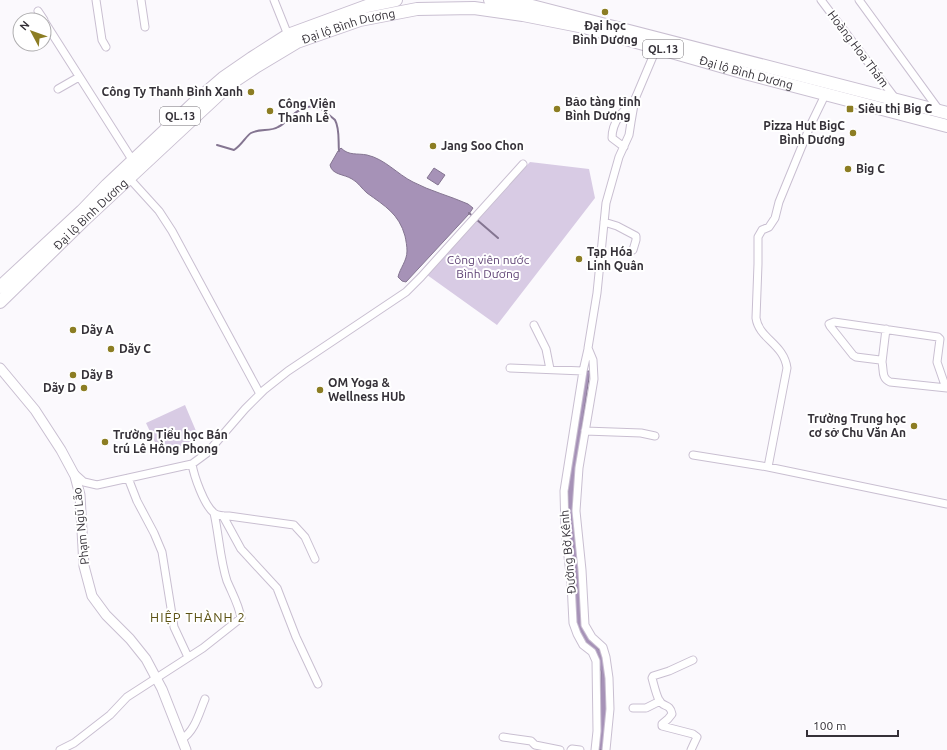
<svg xmlns="http://www.w3.org/2000/svg" width="947" height="750" font-family="Ubuntu,sans-serif">
<style>
.green{fill:#d8cbe4}
.water{fill:#a692b7;stroke:#847591}
.lines{fill:none;stroke-linecap:round;stroke-linejoin:round}
.stream{stroke:#847591;stroke-width:2}
.minor-casing{stroke:#c9bfd1;stroke-width:9}
.tertiary-casing{stroke:#c9bfd1;stroke-width:11}
.trunk-casing{stroke:#c9bfd1;stroke-width:14}
.minor{stroke:#fff;stroke-width:7}
.tertiary{stroke:#fff;stroke-width:9}
.trunk{stroke:#fff;stroke-width:12}
.poi-dot{fill:#8c7d23;stroke:#fff;stroke-width:1.5}
.labels{text-anchor:middle;stroke-width:4;stroke-linejoin:round;paint-order:stroke}
.shield{fill:#fff;stroke:#726f74;stroke-width:1}
.shield-label{font-size:11px;font-weight:bold;fill:#353138}
.poi-label{font-size:12px;font-weight:bold;fill:#353138;stroke:#fff;text-anchor:start}
.street-label{font-size:12px;fill:#353138;stroke:#fff}
.park-label{font-size:12px;fill:#604476;stroke:#fff}
.neighbourhood-label{font-size:13px;letter-spacing:1px;fill:#5b5112;stroke:#fff}
</style>
<rect width="100%" height="100%" fill="#fbf9fd"/>
<path class="green" d="M530 162 589 169 595 198 497 325 423 272Z
M185 405 199 438 161 455 146 423Z"/>
<path class="water" d="M341 148C349 156 357 153 367 155 385 159 397 174 413 182 430 191 450 196 468 204L473 208 469 214 406 282 402 281 398 277C400 268 407 261 407 251 407 246 406 241 405 236 399 214 385 206 367 193 362 189 358 182 352 179 344 174 332 175 330 165L338 151Z
M434 168 445 175 438 185 427 178Z
M586 371H590L582 426 573 502 583 626 586 634 602 653 605 665 607 714 603 750H599L601 672 598 657 594 651 586 644 577 627 568 521V483Z"/>
<g class="lines">
<path class="stream" d="M217 145 234 150C242 145 246 136 251 133 260 128 270 132 278 127 287 123 291 114 300 110 311 104 319 106 328 114 330 116 333 118 335 120 340 129 338 141 339 151
M469 213 498 238"/>
<g class="minor-casing">
<path id="minor" d="M96 0 102 40 106 47
M141 0 145 27
M274 0 288 35
M821 0 895 98
M859 0 939 110
M38 11 44 20
M44 21 133 161
M58 89 79 77
M624 147 612 138C612 121 623 111 635 100
M129 178 159 211 172 231 260 394
M604 222 617 226 636 236V240L633 250
M534 325 546 349 550 369
M588 349 583 371 564 491 565 529 571 583 573 623 577 634 583 645 592 652 596 661 597 731 595 750
M882 362 886 329
M510 368 583 371
M946 388 937 362 940 339 938 337 834 322 829 324 830 326 853 355 856 357 880 360 882 362C884 370 881 378 890 382L947 388
M585 431 641 433 655 436
M693 455 768 467 947 504
M192 464 207 453 245 409 264 390 288 371 406 292 421 277 523 164
M768 467 787 368C784 344 759 339 756 318L758 264V237L762 230 769 227 775 218 779 202 811 124 826 93
M74 473 84 482 97 485 192 464C194 476 204 505 214 513 218 516 224 516 229 516L294 525 305 537 315 559
M128 478 137 501 154 533 162 552 174 627 188 657
M223 516 241 549 277 588 296 637 318 684
M633 708H646L660 701
M503 737 531 741 535 745 560 750
M182 739C195 731 199 713 205 699
M60 750 74 743 110 715 127 697 203 648 241 618C239 605 232 593 227 581 220 560 219 535 214 513
M571 750 572 749 580 750
M606 750 610 709 609 678 606 657 603 647 592 637 585 625 582 570 576 511 579 468 594 379 593 360 588 348 597 293 606 203 619 157 629 135 631 122 635 99 657 47
M691 750 697 737 693 734 662 726V724L668 719 672 714C670 703 663 708 659 700 656 694 654 685 652 678L653 676 669 671 693 660"/>
</g>
<g class="tertiary-casing">
<path id="tertiary" d="M0 368 35 410 61 450 75 476 80 495 84 566 92 596 106 615 130 639 146 659 162 689 186 750"/>
</g>
<g class="trunk-casing">
<g id="trunk">
<path d="M490 0 528 5 947 113"/>
<path d="M0 287 82 211 107 185 194 103 223 78 252 58 288 35 367 6 396 0"/>
<path id="s1" d="M0 302 84 220 230 84 257 66 297 42 360 20 417 9 474 8 523 15 584 27 745 73 947 126"/>
</g>
</g>
<use href="#minor" class="minor"/>
<use href="#tertiary" class="tertiary"/>
<use href="#trunk" class="trunk"/>
</g>
<g class="poi-dot">
<circle cx="605" cy="12" r="4"/>
<circle cx="251" cy="92" r="4"/>
<circle cx="557" cy="109" r="4"/>
<rect x="846" y="105" width="8" height="8" rx="2"/>
<circle cx="270" cy="111" r="4"/>
<circle cx="853" cy="133" r="4"/>
<circle cx="433" cy="146" r="4"/>
<circle cx="848" cy="169" r="4"/>
<circle cx="579" cy="259" r="4"/>
<circle cx="73" cy="330" r="4"/>
<circle cx="111" cy="349" r="4"/>
<circle cx="73" cy="375" r="4"/>
<circle cx="84" cy="388" r="4"/>
<circle cx="320" cy="390" r="4"/>
<circle cx="914" cy="426" r="4"/>
<circle cx="105" cy="442" r="4"/>
</g>
<g class="labels">
<g class="shield">
<rect x="643" y="40" width="40" height="18" rx="3"/>
<rect x="160" y="107" width="40" height="18" rx="3"/>
</g>
<g class="shield-label">
<text x="663" y="53">QL.13</text>
<text x="180" y="120">QL.13</text>
</g>
<g class="poi-label">
<text x="605" y="30" text-anchor="middle">Đại học<tspan x="605" dy="14">Bình Dương</tspan></text>
<text x="243" y="96" text-anchor="end">Công Ty Thanh Bình Xanh</text>
<text x="565" y="106">Bảo tàng tỉnh<tspan x="565" dy="14">Bình Dương</tspan></text>
<text x="278" y="108">Công Viên<tspan x="278" dy="14">Thanh Lễ</tspan></text>
<text x="858" y="113">Siêu thị Big C</text>
<text x="845" y="130" text-anchor="end">Pizza Hut BigC<tspan x="845" dy="14">Bình Dương</tspan></text>
<text x="441" y="150">Jang Soo Chon</text>
<text x="856" y="173">Big C</text>
<text x="587" y="256">Tạp Hóa<tspan x="587" dy="14">Linh Quân</tspan></text>
<text x="81" y="334">Dãy A</text>
<text x="119" y="353">Dãy C</text>
<text x="81" y="379">Dãy B</text>
<text x="328" y="387">OM Yoga &amp;<tspan x="328" dy="14">Wellness HUb</tspan></text>
<text x="76" y="392" text-anchor="end">Dãy D</text>
<text x="906" y="423" text-anchor="end">Trường Trung học<tspan x="906" dy="14">cơ sở Chu Văn An</tspan></text>
<text x="113" y="439">Trường Tiểu học Bán<tspan x="113" dy="14">trú Lê Hồng Phong</tspan></text>
</g>
<g class="street-label">
<text dy="4" stroke="none"><textPath href="#s1" startOffset="450">Đại lộ Bình Dương</textPath></text>
<text transform="translate(858 49) rotate(53)" y="4">Hoàng Hoa Thám</text>
<text dy="4" stroke="none"><textPath href="#s1" startOffset="858">Đại lộ Bình Dương</textPath></text>
<text dy="4" stroke="none"><textPath href="#s1" startOffset="126">Đại lộ Bình Dương</textPath></text>
<text transform="translate(81 526) rotate(-96)" y="4">Phạm Ngũ Lão</text>
<text transform="translate(568 552) rotate(-95)" y="4">Đường Bờ Kênh</text>
</g>
<g class="park-label">
<text x="488" y="264">Công viên nước<tspan x="488" dy="14">Bình Dương</tspan></text>
</g>
<g class="neighbourhood-label">
<text x="198" y="622">HIỆP THÀNH 2</text>
</g>
</g>
<g transform="translate(32 32) rotate(311)"><circle r="19" fill="#ffffff" stroke="#aeadaf"/>
<path d="M0-3L7 15L0 10L-7 15Z" fill="#8c7d23"/>
<text y="-6" font-size="11" font-weight="bold" text-anchor="middle" fill="#353138">N</text>
</g>
<path d="M807 730v6h91v-6" fill="none" stroke="#353138" stroke-width="2"/>
<text x="813" y="730" font-size="12" fill="#353138" stroke="#ffffff" stroke-width="3" paint-order="stroke">100 m</text>
</svg>
